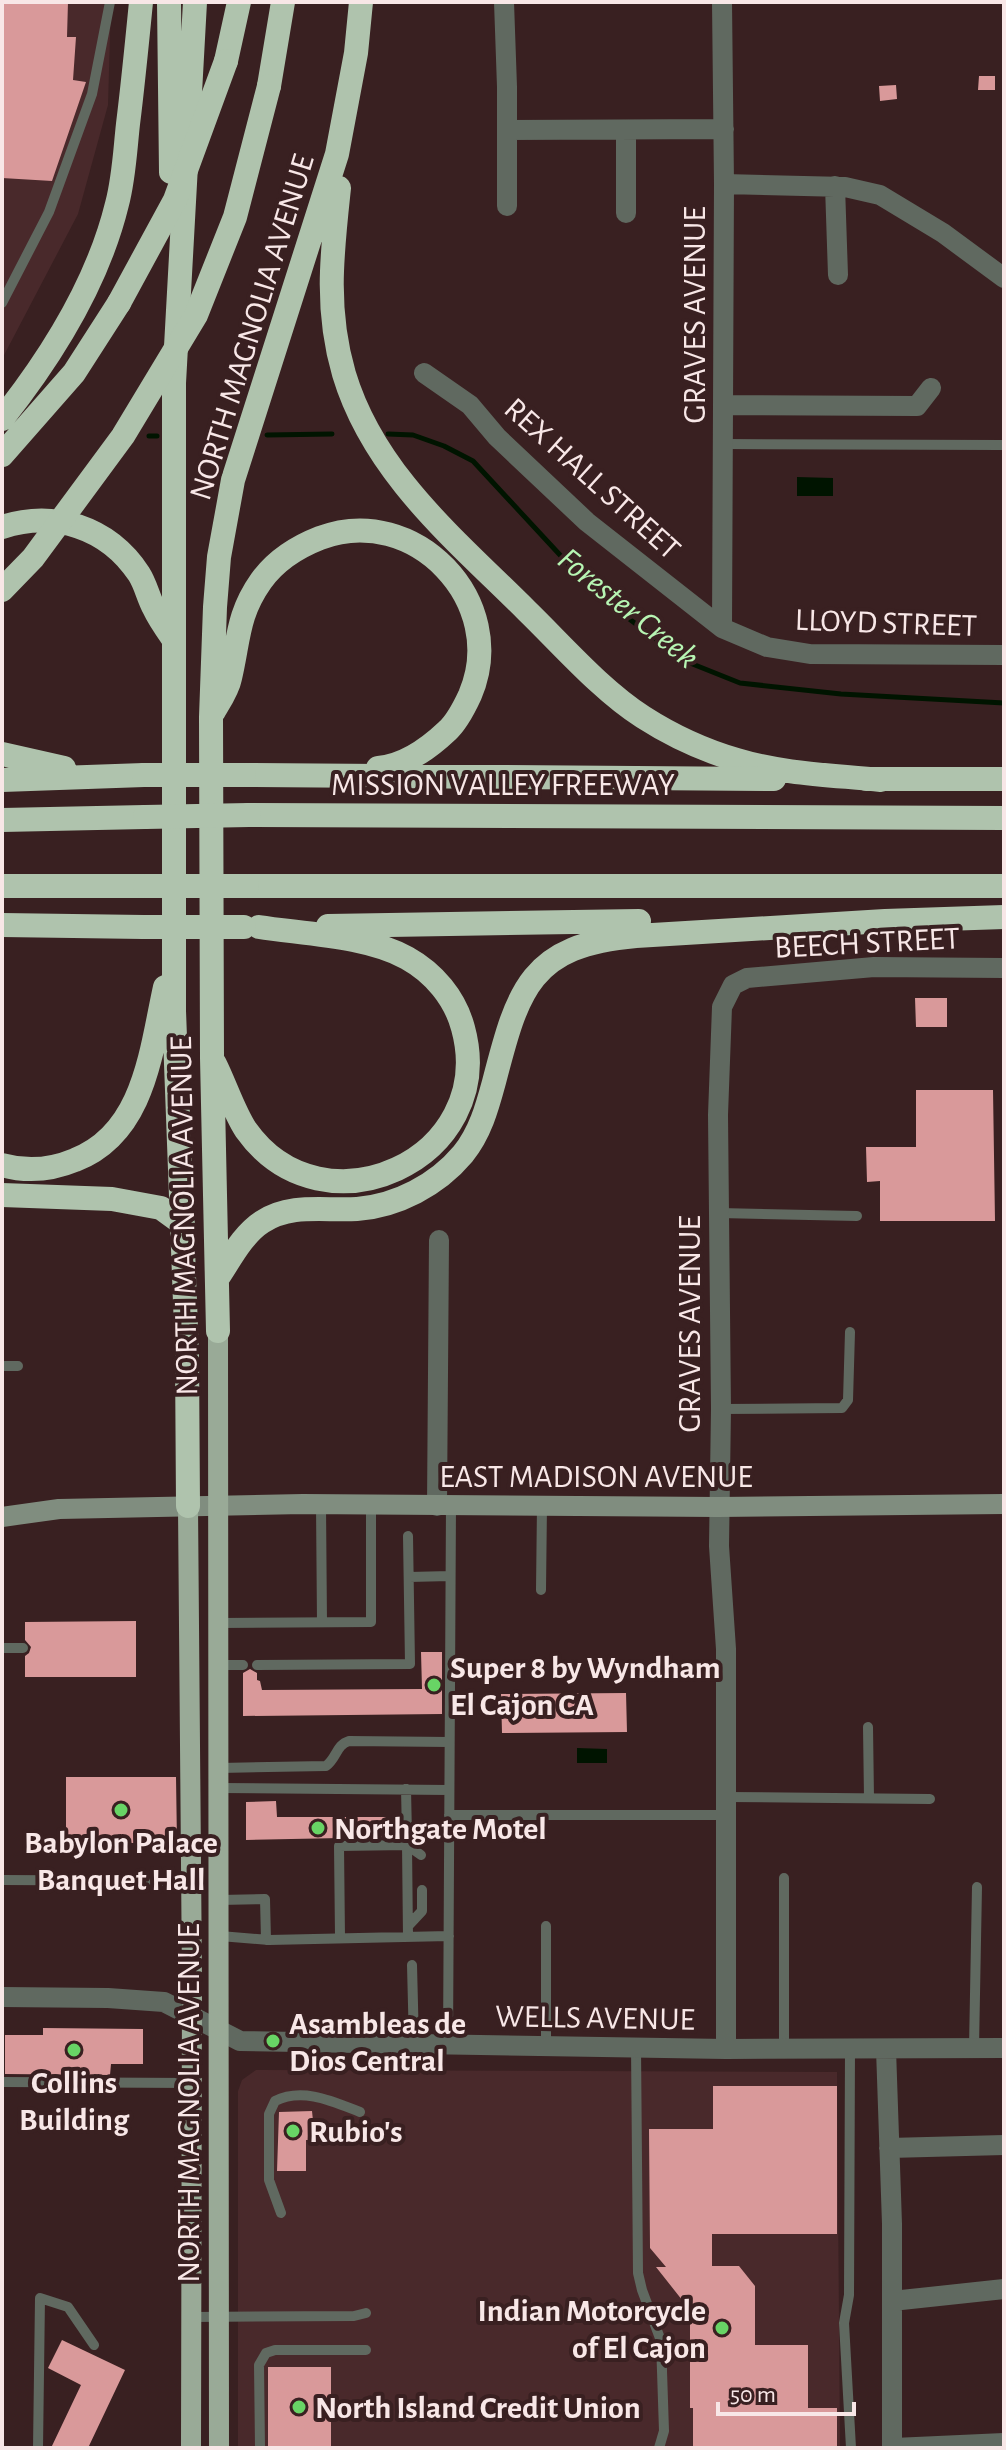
<svg xmlns="http://www.w3.org/2000/svg" width="1006" height="2450" font-family="'Alegreya Sans',sans-serif">
<style>
.built{fill:#49292b}
.water{fill:#001400}
.lines{fill:none;stroke-linecap:round;stroke-linejoin:round}
.stream{stroke:#001400;stroke-width:5}
.building{fill:#d9999a}
.lane{stroke:#606960;stroke-width:10}
.street{stroke:#606960;stroke-width:20}
.secondary{stroke:#808d7f;stroke-width:20}
.primary{stroke:#99aa97;stroke-width:20}
.highway{stroke:#afc3ad;stroke-width:24}
.highway-bridge{stroke:#afc3ad;stroke-width:24}
.poi-dot{fill:#68d465;stroke:#392021;stroke-width:3}
.labels{text-anchor:middle;stroke-width:8;stroke-linejoin:round;paint-order:stroke}
.street-label{font-size:32px;fill:#f8e7e7;stroke:#392021}
.poi-label{font-size:32px;font-weight:bold;fill:#f8e7e7;stroke:#392021;text-anchor:start}
.water-label{font-size:34px;font-style:italic;fill:#b7f5b3;stroke:#392021}
</style>
<rect width="100%" height="100%" fill="#392021"/>
<path class="built" d="M2 2H111L108 105 78 214 2 359Z
M256 2070 837 2072 840 2448H238V2091L242 2080Z"/>
<path class="water" d="M797 477 833 478V496H797Z
M577 1748 607 1749V1763H577Z"/>
<g class="lines">
<path class="stream" d="M388 434 413 435 444 446 473 461 573 569 628 618 685 661 740 683 841 694 1004 703
M267 435 332 434
M149 436H157"/>
</g>
<path class="building" d="M2 2H68L67 37H76L73 80 86 82 52 181 2 178Z
M979 76H995V90H978Z
M896 85 897 99 880 101 879 86Z
M915 998H947V1027H916Z
M916 1090H993L995 1221H880V1181L867 1182 866 1147H916Z
M136 1621V1677H25V1656L29 1653 31 1647 25 1640V1622Z
M421 1652H442V1714L243 1716V1673L250 1669 257 1673V1680L260 1681 262 1690 422 1689Z
M626 1693 627 1732 502 1733 501 1694Z
M66 1777H176L177 1843H66Z
M276 1801 277 1817H391V1837L246 1840V1802Z
M43 2028 143 2029V2064H111L110 2075 5 2074V2035H43Z
M713 2086H837V2234H712V2266H739L755 2286V2345H808V2408H837V2448H693V2408H690V2310L656 2267H666L650 2248 649 2129H713Z
M312 2111 315 2140H306V2171H277L279 2112Z
M62 2340 125 2370 88 2448H51L81 2385 48 2368Z
M268 2367H331V2448H268Z"/>
<g class="lines">
<path class="lane" d="M2 303 49 212 92 94 110 2
M723 444 1002 445
M719 1213 857 1216
M2 1366H18
M721 1409 842 1408 848 1400 850 1332
M321 1505 322 1622
M409 1577 450 1576
M541 1590 542 1505
M219 1623 371 1622V1504
M2 1648H23
M219 1665H243
M257 1665 410 1664 408 1536
M868 1727 869 1798
M220 1768 326 1766C337 1758 336 1745 349 1741L449 1742
M220 1788 449 1790
M406 1789 407 1835
M726 1797 930 1799
M449 1815H726
M407 1845 408 1937
M784 1878V2049
M2 1880 192 1881
M220 1900 265 1899 266 1940
M408 1926 422 1911V1890
M546 1926V2046
M220 1936 269 1940 449 1936
M340 1937 339 1846 407 1845 421 1855
M412 1965 414 2044
M448 2044 451 1505
M636 2047 638 2273 642 2290 661 2341 664 2431 659 2448
M974 2048 977 1887
M850 2049 849 2295 844 2323 851 2448
M2 2082 192 2083
M281 2213 269 2180V2114L275 2101C303 2087 334 2102 360 2112
M192 2317 354 2316 366 2313
M38 2448 40 2298 68 2307 94 2345
M260 2448 259 2365 266 2353 275 2350H366"/>
<path class="street" d="M504 2 507 87V206
M507 130 724 129
M626 130V213
M724 184 845 187 880 195 943 233 1004 278
M835 186 838 275
M424 373 470 405 497 437 587 522 722 628 767 647 810 654 1004 655
M723 405 917 406 931 388
M722 628 724 184 722 2
M437 1506 439 1240
M2 1997 108 1998 164 2002 240 2041 726 2049 1004 2048
M726 2049V1649L719 1546 721 1409 718 1115 722 1007 733 985 747 978 874 967 1004 968
M886 2049 892 2224V2448
M889 2148 1004 2145
M892 2301 1004 2289
M894 2448 1004 2443"/>
<path class="secondary" d="M2 1517 59 1509 303 1504 718 1507 1004 1504"/>
<path class="primary" d="M218 1331 219 2448
M188 1506 192 1982 191 2448"/>
<path class="highway" d="M169 2 171 172
M226 61 239 2
M269 86 283 2
M339 188C332 253 325 309 344 374 374 474 456 540 527 611 563 646 601 690 643 717 671 735 706 751 737 760 783 774 833 775 881 780
M2 419C52 356 98 282 117 204 124 178 125 151 128 124 133 84 137 43 141 2
M2 455 74 373 119 303
M2 527C54 510 108 527 139 574 146 585 148 597 154 608 159 619 167 630 174 640
M214 711C220 701 228 689 230 678 239 640 237 615 261 581 276 560 297 547 320 538 414 502 510 602 470 695 464 708 457 722 447 731 429 748 404 766 378 768
M2 754 64 768
M244 775 774 779
M866 779H1004
M2 780 144 775
M249 815 1004 818
M2 820 145 817
M2 886H145
M247 886H1004
M2 925 144 927
M328 926 639 921
M215 1064C225 1084 234 1112 246 1130 323 1239 499 1159 463 1028 455 998 434 973 407 958 367 936 305 934 259 927
M2 1165C27 1172 51 1170 75 1160 145 1133 151 1050 165 987
M2 1195 112 1199 161 1208 183 1224
M217 1279C230 1260 242 1235 262 1222 291 1203 324 1211 357 1209 397 1206 437 1185 463 1154 480 1133 487 1108 494 1082 518 989 530 945 636 936L885 921 1004 917
M218 1331 212 1058 211 717 215 607 219 557 233 480 337 154 356 53 361 2
M188 1506 187 1355 174 1011V383L195 2"/>
<path class="highway-bridge" d="M119 303 175 200 226 61
M2 590 33 558 123 436 196 315 235 217 269 86
M144 775H244
M145 817 249 815
M145 886H247
M144 927H244"/>
</g>
<g class="poi-dot">
<circle cx="434" cy="1685" r="8"/>
<circle cx="121" cy="1810" r="8"/>
<circle cx="318" cy="1828" r="8"/>
<circle cx="273" cy="2041" r="8"/>
<circle cx="74" cy="2050" r="8"/>
<circle cx="293" cy="2131" r="8"/>
<circle cx="722" cy="2328" r="8"/>
<circle cx="299" cy="2407" r="8"/>
</g>
<g class="labels">
<g class="street-label">
<text transform="translate(694 315) rotate(-90)" y="11">GRAVES AVENUE</text>
<text transform="translate(251 327) rotate(-73)" y="11">NORTH MAGNOLIA AVENUE</text>
<text transform="translate(593 478) rotate(42)" y="11">REX HALL STREET</text>
<text transform="translate(886 622) rotate(2)" y="11">LLOYD STREET</text>
<text x="503" y="795">MISSION VALLEY FREEWAY</text>
<text transform="translate(867 942) rotate(-3)" y="11">BEECH STREET</text>
<text transform="translate(183 1216) rotate(-91)" y="11">NORTH MAGNOLIA AVENUE</text>
<text transform="translate(689 1324) rotate(-90)" y="11">GRAVES AVENUE</text>
<text x="596" y="1487">EAST MADISON AVENUE</text>
<text transform="translate(595 2017) rotate(1)" y="11">WELLS AVENUE</text>
<text transform="translate(188 2103) rotate(-90)" y="11">NORTH MAGNOLIA AVENUE</text>
</g>
<g class="poi-label">
<text x="450" y="1678">Super 8 by Wyndham<tspan x="450" dy="37">El Cajon CA</tspan></text>
<text x="334" y="1839">Northgate Motel</text>
<text x="121" y="1853" text-anchor="middle">Babylon Palace<tspan x="121" dy="37">Banquet Hall</tspan></text>
<text x="289" y="2034">Asambleas de<tspan x="289" dy="37">Dios Central</tspan></text>
<text x="74" y="2093" text-anchor="middle">Collins<tspan x="74" dy="37">Building</tspan></text>
<text x="309" y="2142">Rubio's</text>
<text x="706" y="2321" text-anchor="end">Indian Motorcycle<tspan x="706" dy="37">of El Cajon</tspan></text>
<text x="315" y="2418">North Island Credit Union</text>
</g>
<g class="water-label">
<text transform="translate(629 607) rotate(39)" y="12">Forester Creek</text>
</g>
</g>
<rect width="1006" height="2450" fill="none" stroke="#f8e7e7" stroke-width="8"/>
<path d="M718 2402v12h136v-12" fill="none" stroke="#f8e7e7" stroke-width="4"/>
<text x="730" y="2402" font-size="24" fill="#f8e7e7" stroke="#392021" stroke-width="6" paint-order="stroke">50 m</text>
</svg>
